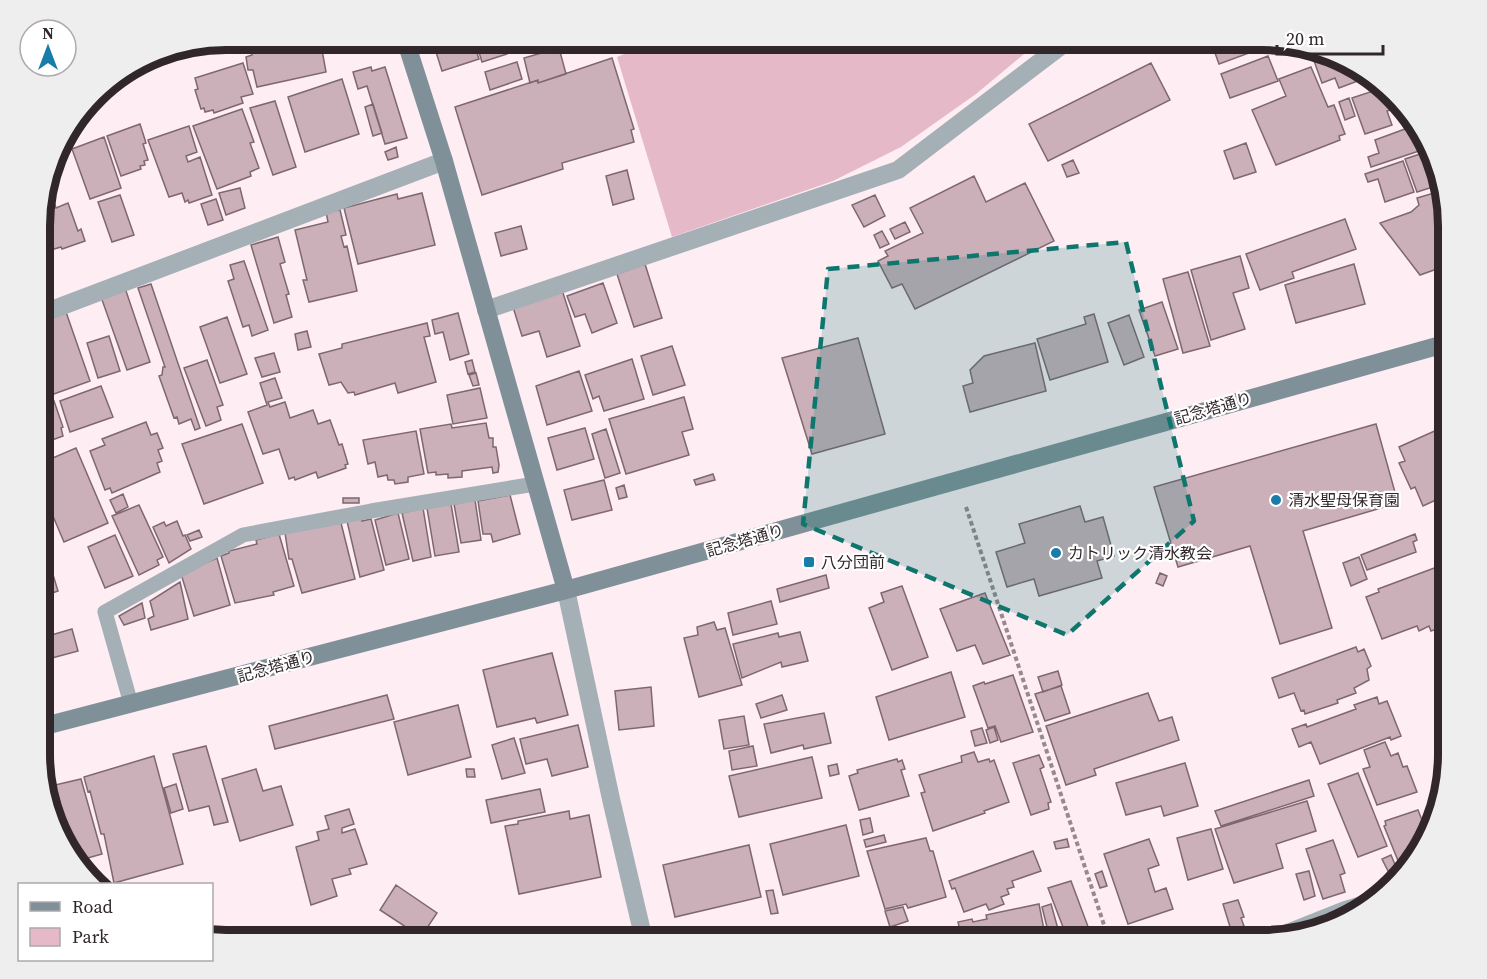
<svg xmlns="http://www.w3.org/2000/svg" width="1487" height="979" font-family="'Source Serif 4','Noto Sans JP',serif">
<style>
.green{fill:#e6b9c9}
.building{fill:#cbb0b9;stroke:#7f6770;stroke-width:1.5}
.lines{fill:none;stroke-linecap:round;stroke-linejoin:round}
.path{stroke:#97898e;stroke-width:4;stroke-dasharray:4.5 3;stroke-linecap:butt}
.lane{stroke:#a5b0b6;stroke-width:15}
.street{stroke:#a5b0b6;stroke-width:18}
.secondary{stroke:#809099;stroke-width:18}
.marked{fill:#0f766e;fill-opacity:0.2;stroke:#0f766e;stroke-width:4.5;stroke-dasharray:12 8;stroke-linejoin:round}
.poi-dot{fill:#1a7ca8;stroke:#fff;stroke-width:2}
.labels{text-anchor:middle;stroke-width:4.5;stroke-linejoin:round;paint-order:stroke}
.street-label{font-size:16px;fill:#31272a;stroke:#fff}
.poi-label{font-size:16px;fill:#31272a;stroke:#fff;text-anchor:start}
.rim{fill:none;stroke:#31272a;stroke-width:8}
</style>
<rect width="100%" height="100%" fill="#feedf3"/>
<path class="green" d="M653 39H1042L976 94 901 147 833 181 672 237 617 57 653 42Z"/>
<path class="building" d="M299 39H320L326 72 257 87 253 70H248L246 57 252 55V50Z
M347 39H378L379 42 351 51Z
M436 39H472L479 59 442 71 435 49 439 47Z
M475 39H528L529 40 505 48 507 54 482 62Z
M1210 39H1262L1279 42 1219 64Z
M1309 47 1321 49 1365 71 1371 76 1339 88 1335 78 1322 83Z
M559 48 566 74 538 83V80L530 83 524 58Z
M1268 56 1278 81 1230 98 1221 74Z
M612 58 634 129 631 130 634 142 562 163 563 169 482 195 455 107 538 80V83Z
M517 62 522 79 490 90 485 72Z
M243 63 253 94 241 97 243 103 214 113 213 110 205 112 204 108 201 109 195 90 198 89 195 78Z
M1151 63 1170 100 1048 161 1029 124Z
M371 67 372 71 385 67 407 138 385 144 367 86 358 89 353 72Z
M1311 67 1328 107 1334 105 1345 134 1339 136 1340 140 1276 165 1252 110 1286 96 1279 79Z
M342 79 359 134 305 152 288 97Z
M1382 88 1405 113 1401 114 1398 108 1387 111 1392 125 1365 134 1352 98Z
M1349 98 1355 116 1345 120 1339 102Z
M275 101 296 167 273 175 250 108Z
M373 104 382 133 373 136 365 107Z
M242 109 254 142 250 143 259 168 250 172 251 176 217 189 193 126Z
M140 124 146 143 143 144 148 160 144 161 145 165 140 166 141 169 121 176 107 136Z
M1416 125 1423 133 1428 148 1371 167 1368 157 1379 153 1375 140Z
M189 126 197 152 186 156 188 162 200 157 212 195 189 203 188 200 185 202 182 193 169 197 148 140Z
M104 137 121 188 90 199 72 149Z
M1246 143 1256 172 1234 179 1224 151Z
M396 147 398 157 388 160 385 152Z
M1429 151 1439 185 1417 192 1405 159Z
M1073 160 1079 173 1067 177 1062 165Z
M1403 161 1414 192 1385 202 1378 179 1368 182 1365 174Z
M627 170 634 199 613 205 606 176Z
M974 176 986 202 1025 183 1054 241 915 309 902 284 892 288 878 261 888 256 885 251 923 233 910 208Z
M240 188 245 208 226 215 219 193Z
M50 190 56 208 68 203 78 231 81 229 85 241 62 249 61 247 41 253V201L43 193Z
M1441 191 1448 214V265L1420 275 1380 223 1411 212 1419 205 1417 198Z
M422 193 435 245 358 264 344 208 397 194 398 199Z
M120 195 134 235 112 242 98 202Z
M875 195 885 216 864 227 852 205Z
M216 199 223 220 208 225 201 204Z
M340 210 346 235 341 236 344 247 347 246 357 291 309 302 303 280H307L295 230 328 222 326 212Z
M1345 219 1356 249 1292 272 1294 278 1260 290 1246 254Z
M905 222 910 232 895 239 890 229Z
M521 226 527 249 501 256 495 233Z
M882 231 889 244 880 248 874 235Z
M278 237 285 262 280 264 289 294 286 295 292 317 274 323 251 245Z
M1240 256 1249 288 1233 293 1245 329 1211 340 1191 270Z
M244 261 268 330 252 336 249 325 243 327 228 281 234 279 230 265Z
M645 264 662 318 634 327 617 274Z
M1354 264 1365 304 1296 323 1285 285Z
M1188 272 1210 346 1183 353 1163 279Z
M603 283 617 323 592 333 585 314 575 317 567 296Z
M151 284 200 428 195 430 191 419 179 424 177 417 174 418 159 376 162 375 163 367H165L138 288Z
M125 288 150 362 127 370 101 297Z
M562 290 580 346 547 357 539 331 522 336 513 307Z
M1162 302 1178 349 1155 356 1139 310Z
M66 312 90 381 51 395 41 365V321Z
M458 313 469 354 450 360 443 332 435 334 432 320Z
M1094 314 1108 362 1050 380 1037 339 1086 324 1084 317Z
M1129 315 1144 357 1124 365 1108 323Z
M227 317 247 374 220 383 200 327Z
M427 323 430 336 424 337 436 382 398 393 395 383 355 395 354 392 348 393 341 382 329 385 319 354 342 348V344Z
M307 331 311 347 298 350 295 334Z
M109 336 120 371 98 378 87 343Z
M858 338 885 434 812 454 782 358Z
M1035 343 1046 391 970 412 963 386 973 383 970 370 984 356Z
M672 346 685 385 653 395 641 356Z
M274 353 280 372 262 377 255 358Z
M632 359 644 399 604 411 599 396 593 399 585 375Z
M207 360 223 405 217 407 221 420 206 426 184 368Z
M472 360 475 372 468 374 465 362Z
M579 371 592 411 547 425 536 386Z
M476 373 479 385 473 386 469 375Z
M275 378 282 398 268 402 270 407 285 402 290 418 313 410 318 424 330 420 339 445 342 444 348 464 345 465 346 468 318 478 316 472 295 480 294 477 289 479 279 449 263 454 248 412 267 405 260 383Z
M101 386 113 417 70 432 60 401Z
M480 388 487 418 453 424 447 395Z
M684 397 693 429 682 432 689 455 626 474 609 419Z
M54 401 63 427 61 428 63 436 44 443 41 436V405Z
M146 422 151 435 157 433 163 448 158 450 162 461 157 463 160 472 112 493 110 488 105 490 90 451 105 445 102 439Z
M486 423 489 438H493V447H496L499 465 498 472 493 473 492 467 462 471V477L448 478V474L436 475V472L428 473 420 429 451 424 452 428Z
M242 424 263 483 204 504 182 444Z
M1376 424 1398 503 1303 531 1332 628 1280 644 1250 546 1178 567 1154 487Z
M585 428 594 459 557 470 548 438Z
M606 429 620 473 605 478 592 434Z
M1439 429 1448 449V501L1441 504 1438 499 1423 506 1415 487 1411 489 1399 463 1405 461 1399 447Z
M416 431 424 474 408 477V482L395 484 394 480H388L387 475 378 477 375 462 368 464 363 440Z
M76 448 108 523 64 542 41 488V463Z
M713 474 715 480 696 485 694 480Z
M604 480 612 510 572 520 564 490Z
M624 485 627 497 619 499 616 488Z
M123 494 128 507 116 513 110 500Z
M510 495 520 534 493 542 491 534H483L478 501Z
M343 498H359V503H343Z
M475 500 481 540 461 543 454 504Z
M451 504 459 552 435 556 427 508Z
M139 505 163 557 157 560 159 565 139 575 112 516Z
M1080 506 1085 522 1103 517 1114 556 1097 561 1102 578 1039 596 1034 579 1007 587 996 552 1025 543 1019 524Z
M423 508 431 557 413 561 402 513Z
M1439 510 1448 514V523L1436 517Z
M398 513 409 559 386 565 375 520Z
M362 518V521L371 519 384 570 360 577 347 521Z
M177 521 183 536 185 535 191 549 169 563 153 527 164 522 166 526Z
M341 523 355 579 302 593 292 559H289L285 533Z
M199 530 202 537 190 541 187 535Z
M279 534 294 586 273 592 274 595 235 603 221 556 229 553V551L257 544 256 540Z
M1415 534 1417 540 1413 542 1416 552 1367 570 1361 555Z
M115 535 133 576 105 588 88 547Z
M1448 548V573L1443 560 1447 558 1444 549Z
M41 555 45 569 51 568 58 591 41 597Z
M1359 557 1367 579 1351 586 1343 563Z
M217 558 230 605 194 616 181 574Z
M1437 567 1448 594V625L1431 631 1429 626 1419 631 1417 626 1382 639 1366 597 1379 592 1378 589Z
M1160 573 1167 576 1163 586 1156 583Z
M826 575 829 588 780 602 777 589Z
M180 582 188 619 151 630 148 619 154 616 150 601Z
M902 586 928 657 892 670 869 608 884 602 881 593Z
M985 593 1010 655 983 664 975 645 957 651 940 609Z
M771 601 777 624 733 635 728 613Z
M142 603 145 618 124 625 119 616Z
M714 622 717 630 725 628 742 685 699 697 684 638 698 635 697 627Z
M72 629 78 651 41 661V638Z
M800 632 808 661 782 667 781 662 742 678 733 644 778 633 779 637Z
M1356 647 1358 652 1364 649 1371 666 1367 669 1369 680 1354 688 1356 693 1337 700 1338 703 1305 714 1304 710 1301 711 1294 693 1279 698 1272 678Z
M552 653 568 715 537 723 535 718 497 727 483 670Z
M1058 671 1062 685 1043 692 1038 677Z
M951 672 965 717 889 740 876 697Z
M1013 675 1033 732 1001 742 995 726 988 728 973 686 984 682 985 684Z
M1061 686 1070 713 1045 721 1035 694Z
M651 687 654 726 619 730 615 691Z
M1148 693 1159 721 1172 717 1179 740 1094 769 1096 775 1066 785 1046 726Z
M387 695 394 719 275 749 269 726Z
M782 695 787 710 761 718 756 704Z
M1377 697 1379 704 1387 701 1401 736 1391 740 1390 737 1320 764 1311 742 1299 747 1292 729 1306 724 1307 727 1356 709 1354 705Z
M458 705 471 757 408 775 394 722Z
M824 713 831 743 804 749 803 745 771 753 764 724Z
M744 716 749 745 724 749 719 720Z
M578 725 588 767 552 776 547 759 526 764 520 739Z
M994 727 998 740 990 743 986 730Z
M982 728 987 743 975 746 971 731Z
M514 738 525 773 502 779 492 745Z
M1385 742 1391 756 1398 753 1403 767 1407 766 1417 792 1377 805 1363 769 1370 767 1364 750Z
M206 746 228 822 214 825 209 806 189 811 173 754Z
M753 746 757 766 732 770 729 751Z
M974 752 978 762 989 759 990 762 994 760 1009 802 984 811 985 813 933 831 921 793 925 792 919 775 962 762 961 756Z
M1039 755 1044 767 1040 769 1051 802 1048 803 1049 809 1031 815 1013 763Z
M154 756 183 864 114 883 104 834H101L90 791 88 792 84 777Z
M812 757 822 798 739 817 729 776Z
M1448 757V765L1443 779 1437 761Z
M897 759 898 762 902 760 905 769 901 770 909 796 859 810 849 776 858 773 857 770Z
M1185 763 1198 806 1164 816 1161 806 1126 815 1116 783Z
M837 764 839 774 830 776 828 766Z
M256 769 263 791 281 786 293 825 240 841 222 779Z
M466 769H474L475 777H467Z
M1358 773 1387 846 1358 857 1328 784Z
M81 779 102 854 77 861 55 785Z
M1309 780 1314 796 1221 826 1215 811Z
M176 784 183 809 171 813 164 788Z
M540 789 545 812 491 823 486 800Z
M49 794 58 826H57L46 795Z
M1307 801 1316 831 1276 844 1283 868 1234 883 1215 829Z
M349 809 354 824 342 828V833L355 829 367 864 349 869 351 874 332 879 337 896 311 905 296 847 319 840 317 832 329 829 325 816Z
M1418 810 1424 825H1427L1417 857 1399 863 1384 826 1386 825 1385 821Z
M569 811 570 819 589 815 601 877 519 894 505 826 518 824V821Z
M870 818 873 832 863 835 860 820Z
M846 825 859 876 783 895 770 844Z
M1211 829 1223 869 1188 880 1177 838Z
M884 835 886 842 866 847 864 840Z
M926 838 930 851H933L946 897 908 908 906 904 885 909 867 851Z
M1067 839 1069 847 1056 849 1054 842Z
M1149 839 1159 865 1148 869 1155 892 1166 888 1173 909 1128 924 1104 854Z
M1333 840 1345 873 1340 875 1345 892 1323 899 1306 849Z
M749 845 761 897 675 917 663 865Z
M1033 851 1041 871 1012 881 1014 887 1007 889 1009 894 1001 897 1004 904 989 910 986 904 964 912 955 888 952 889 949 881Z
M1391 855 1396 867 1388 871 1382 859Z
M89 863 94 879 81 866Z
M1102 871 1107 886 1100 888 1095 874Z
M1309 871 1315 896 1304 900 1296 874Z
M1071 881 1093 940H1068L1048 888Z
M396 885 437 913 421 937 380 910Z
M773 890 778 913 771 914 766 891Z
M1238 900 1244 917 1241 918 1244 926 1231 930 1223 904Z
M1039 904 1045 935 1022 940H962L958 922 972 919 973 922 987 919 986 915Z
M1051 904 1058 929 1048 931 1042 907Z
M903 907 908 921 890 927 885 911Z
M907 929 911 940H868Z
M247 932 249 940H236L235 936Z"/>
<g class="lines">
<path class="path" d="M966 507 1109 940"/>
<path class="lane" d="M131 704 105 612 243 535 371 511 535 484"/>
<path class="street" d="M486 310 898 170 1070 39
M41 314 444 161
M566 590 611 799 644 940
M1270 940 1345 910 1368 903"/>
<path class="secondary" d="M405 39 444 161 566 590
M41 727 566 590 1448 343"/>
</g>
<path class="marked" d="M1126 242 1194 521 1067 635 803 524 828 269Z"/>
<g class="poi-dot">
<circle cx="1276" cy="500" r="6"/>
<circle cx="1056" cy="553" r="6"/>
<rect x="803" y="556" width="12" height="12" rx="3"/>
</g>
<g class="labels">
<g class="street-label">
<text transform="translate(1213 408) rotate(-16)" y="6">記念塔通り</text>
<text transform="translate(745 540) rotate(-16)" y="6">記念塔通り</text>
<text transform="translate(276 666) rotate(-15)" y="6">記念塔通り</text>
</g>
<g class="poi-label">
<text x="1288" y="506">清水聖母保育園</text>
<text x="1068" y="559">カトリック清水教会</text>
<text x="821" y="568">八分団前</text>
</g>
</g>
<path d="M0 0H1487V979H0ZM226 50H1262A176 176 0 0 1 1438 226V754A176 176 0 0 1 1262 930H226A176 176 0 0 1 50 754V226A176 176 0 0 1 226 50Z" fill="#efeeee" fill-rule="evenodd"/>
<path class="rim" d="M226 50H1262A176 176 0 0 1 1438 226V754A176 176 0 0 1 1262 930H226A176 176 0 0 1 50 754V226A176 176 0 0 1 226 50Z"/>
<rect x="18" y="883" width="195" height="78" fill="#ffffff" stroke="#ada9aa" stroke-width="1.5"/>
<rect x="30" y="902" width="30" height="9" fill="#809099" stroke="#ada9aa" stroke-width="1.5"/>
<text x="72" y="913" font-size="18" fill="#31272a">Road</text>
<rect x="30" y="928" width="30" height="18" fill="#e6b9c9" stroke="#ada9aa" stroke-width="1.5"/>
<text x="72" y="943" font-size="18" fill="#31272a">Park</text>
<g transform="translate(48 48)"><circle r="28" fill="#ffffff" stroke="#ada9aa" stroke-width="1.5"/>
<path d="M0-4.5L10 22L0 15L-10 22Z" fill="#1a7ca8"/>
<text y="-9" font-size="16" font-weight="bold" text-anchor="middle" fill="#31272a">N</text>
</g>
<path d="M1277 45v9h106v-9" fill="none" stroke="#31272a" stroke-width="3"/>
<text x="1286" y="45" font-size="18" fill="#31272a" stroke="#ffffff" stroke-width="4.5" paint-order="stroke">20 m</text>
</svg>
